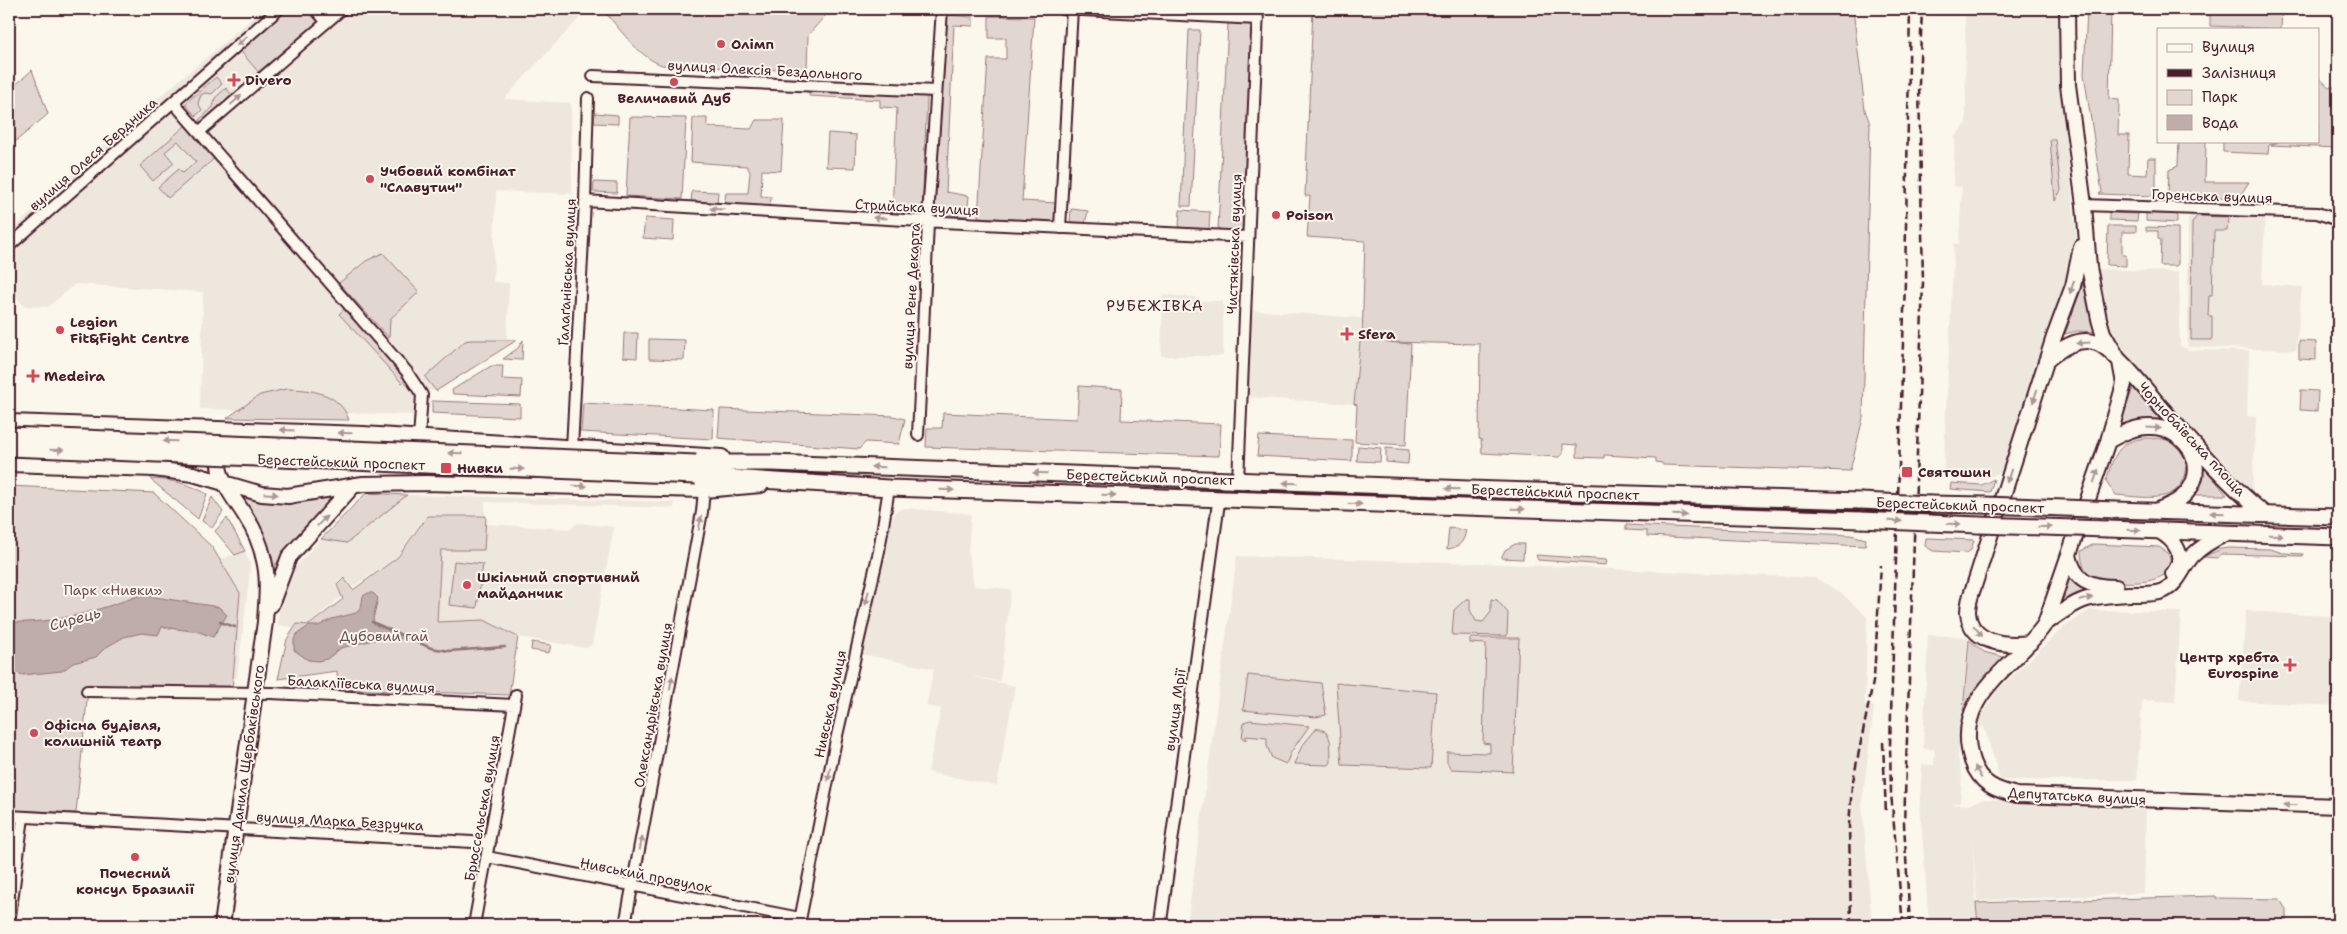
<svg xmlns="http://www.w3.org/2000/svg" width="2347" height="934" font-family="'Shantell Sans',sans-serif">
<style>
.built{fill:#eee7de}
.green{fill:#e2d7d0;stroke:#967b7e}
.water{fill:#bfadaa;stroke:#907477}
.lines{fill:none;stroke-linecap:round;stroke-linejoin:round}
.stream{stroke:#907477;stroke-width:2.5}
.minor-casing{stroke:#4a1f2b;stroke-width:14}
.tertiary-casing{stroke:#4a1f2b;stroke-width:15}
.secondary-casing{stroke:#4a1f2b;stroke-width:18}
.primary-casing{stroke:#4a1f2b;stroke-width:19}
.minor{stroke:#fbf7ec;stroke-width:10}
.tertiary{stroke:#fbf7ec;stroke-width:11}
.secondary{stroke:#fbf7ec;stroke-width:14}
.primary{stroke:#fbf7ec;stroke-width:15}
.rail{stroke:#4a1f2b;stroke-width:2.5;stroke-dasharray:8 4;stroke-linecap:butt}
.primary-bridge-casing{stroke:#4a1f2b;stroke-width:19;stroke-linecap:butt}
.primary-bridge{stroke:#fbf7ec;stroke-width:15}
.oneway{fill:#ab9695}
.poi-dot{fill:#d1495b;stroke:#fbf7ec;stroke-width:2}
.labels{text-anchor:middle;stroke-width:4;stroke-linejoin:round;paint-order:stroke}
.poi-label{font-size:14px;font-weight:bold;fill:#4a1f2b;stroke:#fbf7ec;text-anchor:start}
.street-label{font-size:14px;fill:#4a1f2b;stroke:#fbf7ec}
.park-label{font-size:14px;fill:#704d54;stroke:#fbf7ec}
.neighbourhood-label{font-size:15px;letter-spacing:1px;fill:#4a1f2b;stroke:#fbf7ec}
.water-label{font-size:15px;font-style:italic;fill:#6d4a51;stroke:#fbf7ec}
</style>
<rect width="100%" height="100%" fill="#fbf7ec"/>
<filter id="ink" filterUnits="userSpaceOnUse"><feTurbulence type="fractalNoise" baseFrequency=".02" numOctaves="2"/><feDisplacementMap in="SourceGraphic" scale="10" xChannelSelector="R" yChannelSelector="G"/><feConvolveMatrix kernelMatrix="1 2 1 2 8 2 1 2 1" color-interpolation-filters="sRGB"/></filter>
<g filter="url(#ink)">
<path class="built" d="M263 9H588L504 99 571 103 572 194 496 191 493 282 509 283 507 339H488L490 357 436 391 415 390 417 415 200 409 203 292 75 284 48 307 24 306 9 289V233L115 135Z
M1965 9H2061L2060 83 2076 233 2074 264 2007 470 1981 480 1943 477 1954 244H1959L1962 187 1953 186 1955 137 1966 124Z
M2192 212 2265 213 2262 284 2302 287 2296 350 2188 347V219Z
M2095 269 2179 272 2180 346 2189 350 2249 351 2247 416 2256 417 2252 496 2191 437 2113 334 2105 318Z
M1163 295 1195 297 1196 301H1223V356H1161Z
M1249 310 1362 318 1354 404 1245 397Z
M407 495 674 502V508L485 502V515H426L397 557 353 587 344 577 335 585 342 596 309 624H297L294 627 277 625 282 593 292 571 321 539 347 542Z
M905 508 971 514 968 551 974 586 1011 589 1000 681 968 676 1015 686 997 786 928 772 941 709 926 706 934 669 862 654 890 526 895 512Z
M578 523 614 527 592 644 587 648 518 637 484 620 437 622 441 550H484L486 524 570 529Z
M245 551 250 564 249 580 237 678 222 676 217 560Z
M1237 556 1480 563 1815 578 1840 592 1867 617 1865 704 1874 707 1862 803 1872 925H1187Z
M2089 610 2181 612 2175 702 2142 700 2137 780H2000L1984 727 1976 726 1996 691 2063 628Z
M2246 611 2338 617 2337 706 2239 701Z
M1928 635 1968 637 1958 758 1962 776 1960 802 1951 805H1970L1983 799 2146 810 2144 893 1977 901 1972 830 1977 925H1929L1920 804 1922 764 1934 765 1935 750 1923 748Z"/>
<path class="green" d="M284 9H310L322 21 260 74 238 48Z
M602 9H831L808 35 807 71 662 65C637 56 620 28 602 9Z
M1313 9H1853L1865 110 1870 124 1863 418 1850 471 1663 465 1662 463 1656 462V458L1604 455V458L1577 457V445L1563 444V454L1559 457 1482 453 1481 439H1479L1480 344 1386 342 1411 344 1406 445 1355 442 1357 405 1354 404 1360 342 1362 341 1365 241 1307 237 1310 196H1305Z
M2087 9H2111L2109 99 2119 100 2118 135H2129L2128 174 2147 175 2148 158H2156V196L2099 194 2102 192 2084 74Z
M2176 9H2282L2281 29 2210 26V15L2176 14Z
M945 15 973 17V26L954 25 946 192 969 196 967 216 934 214Z
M989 16 1034 17 1022 201 1057 203V220L1053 222 978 217 988 59H1006V38H989Z
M1228 23 1253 25 1243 232 1218 230Z
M1189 30H1200L1191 206H1181Z
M32 70 48 114 9 147V91Z
M216 77 222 84 212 94 205 93 201 95 198 103 202 110 196 116 185 104Z
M2318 77 2329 87H2338V148L2271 145 2280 141H2318Z
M226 88 232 95 201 123 199 120 213 107 215 98Z
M809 90 925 95 927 98 922 213 892 210 897 108 880 107V100L809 96Z
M595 113 618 115V124L594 123Z
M630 117 686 118 682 199 626 196Z
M693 118H707V127L751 129 756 120H784L781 171 762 170 761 196 771 197 770 207 724 205 726 193H748L750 172 747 166 691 162Z
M186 125 215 158 168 198 158 187 179 169 183 173 196 162 178 141 165 152 174 163 153 181 140 166Z
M828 133 856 135 855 168 826 167Z
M2050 139H2055L2061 190 2055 201Z
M2179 141H2206L2205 182H2249L2238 199 2168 196 2169 170 2178 166Z
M2223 141H2277L2269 145 2268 154 2223 152Z
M594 182 617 183V193L593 192Z
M692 191 718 192 717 204 691 202Z
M1071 209 1088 211 1085 224 1070 223Z
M1180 210 1210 212 1209 228 1205 231H1182L1179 228Z
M2146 211 2177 213V223L2146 221Z
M2109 213 2138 214 2137 221 2109 220Z
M2197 216 2228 217 2227 231H2214L2212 295H2209L2208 316H2212V340H2191L2192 223Z
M645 218 674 220 673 240 643 238Z
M2108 226H2136V232H2122V255H2126V266L2107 265Z
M2146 227 2178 228V264L2176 266H2160L2161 240 2158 239V231H2146Z
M383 253 419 292 390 319 389 338 339 283 366 261Z
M2083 284 2099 332 2077 331 2065 334Z
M344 309 406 380 402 383 339 314Z
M624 333H638L637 358 623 357Z
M649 339 685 340 684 360 649 359Z
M470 340H517L436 391 425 377 465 341Z
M523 340 522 360 503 359 518 348Z
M2299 341 2316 342V360L2299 359Z
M491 366H503L502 379 522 380 521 397 453 394 452 390Z
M1079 386 1122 389 1121 420 1221 424 1219 456 926 447 927 428H942L943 413 1077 419Z
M2133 388 2164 423 2135 420 2120 425Z
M286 389C311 389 340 393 349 420L227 418 260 395Z
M2301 390 2318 391 2317 411 2300 410Z
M432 401 520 404V417L432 413Z
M583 403 714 410 713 439 581 432Z
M720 409 893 416 905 419 899 444 866 442 859 449 718 438Z
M1259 436 1352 440V461L1257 456Z
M2146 438C2154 438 2162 438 2169 441 2194 451 2191 487 2167 495 2152 500 2132 496 2116 495L2106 481C2114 456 2117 441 2146 438Z
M1358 446 1381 448 1380 462 1357 461Z
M1386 448 1409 450 1408 464 1386 462Z
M2203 466 2227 495H2195L2202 482Z
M150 479C171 480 189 483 207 494L198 519Z
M1994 479 1990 492 1950 489 1951 483 1982 485Z
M9 486 154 493 212 547 240 593 232 691 88 689 76 813 9 810Z
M366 493 407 495 347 543 321 539Z
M242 496 290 503 330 496 332 498 295 537 273 568 241 497Z
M212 497 223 512 212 528 202 521Z
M427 516H486L484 550H441L437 622 484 620 518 637 509 695 338 689 337 671 278 679 287 639 297 624 309 625 343 599 337 585 344 578 353 590 398 557Z
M227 518 245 551 235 555 215 531Z
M1626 525 1850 535 1866 539 1865 546 1647 536V531L1626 530Z
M1449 528 1466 530C1464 542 1459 548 1447 549Z
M1926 538H1928L1974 540 1971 550 1967 553 1933 551 1925 546Z
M1515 544H1524L1523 559 1501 558 1505 550Z
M2094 544 2159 547 2168 553C2187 589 2107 586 2091 575 2083 569 2081 560 2081 551Z
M2229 548 2270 549 2283 553 2303 554V556L2221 554 2218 558 2203 557 2221 549Z
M1536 555 1607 560 1606 565 1538 560Z
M454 561 483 564 477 608 449 605Z
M2070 577 2084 592 2068 598 2062 603Z
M1466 599H1470V610L1476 621 1483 622 1491 612V599L1497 600 1508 613 1507 636 1452 635 1454 610Z
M1470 638H1519L1513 772 1451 769 1447 762V752L1490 753V744L1483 743 1486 644 1470 643Z
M1969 640 1984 652 2007 658 1984 679 1963 711Z
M532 642 551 645 549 653 531 650Z
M1248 675 1321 683 1326 715 1316 717 1243 710Z
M1336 683 1436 692 1431 768 1342 765Z
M1250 720 1309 726 1291 752 1286 764 1272 758 1267 746V738L1246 736V740L1242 738 1244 722Z
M1317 728C1334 731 1330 748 1331 762L1329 765 1294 764 1302 746Z
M2216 896V898L2280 899 2286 910V925H1978L1976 903Z"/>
<path class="water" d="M368 593H373L378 598 373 619 376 625 409 639 381 638 341 648 327 659 318 661 308 660 294 650V639L297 634 309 626H318L332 619 356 613 361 608 363 596Z
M141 595 219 607 227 615 213 637 199 632 162 627 158 635 142 633 124 637 105 648 96 657 73 663 62 671 23 675 9 670V622C58 624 95 611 141 595Z"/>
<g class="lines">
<path class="stream" d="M220 622 235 627
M372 622 431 648 449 651 505 647"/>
<g class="minor-casing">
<path id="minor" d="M315 9 327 22
M1063 9 1258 19
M593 76 936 91
M173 102 407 372 422 395 419 438
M199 132 342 9
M585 201 922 221 1248 237
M2084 205 2317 213 2338 220
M1060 228 1072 9
M9 246 279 9
M918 435 929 202 942 9
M572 448 585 201 588 98
M1238 481 1258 9
M87 691 271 693 514 705
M9 816 490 843
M487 857 800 918
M9 924 23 817
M474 925 516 695
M625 925 702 512 704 490
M799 925 836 740 879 551 889 488"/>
</g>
<g class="tertiary-casing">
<path id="tertiary" d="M1160 925 1219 499"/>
</g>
<g class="secondary-casing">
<path id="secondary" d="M2067 9 2068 85 2084 205 2089 267 2099 319 2103 333 2120 362 2124 384 2108 441 2045 624C2014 669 1951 696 1972 761 1980 784 1995 790 2017 795L2338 806
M2046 361C2060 349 2078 336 2097 343 2115 350 2146 390 2159 405 2193 443 2226 483 2266 515
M9 422 363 434 722 457
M2108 441C2121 434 2135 426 2151 427 2182 427 2210 463 2188 491 2180 502 2167 506 2156 511
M9 464 154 469 193 474 262 494 288 496 363 484 426 483 704 490 761 485
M2159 531C2176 541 2187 556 2173 574
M2069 555C2074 581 2090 587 2116 587
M271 605 289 557 354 485
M2045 624C2080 598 2086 596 2129 594 2140 594 2153 595 2163 591 2179 583 2182 568 2192 556 2202 546 2214 539 2227 533
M2030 643C2006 646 1970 644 1968 612 1968 603 1971 594 1974 586L2054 337 2073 286 2081 247
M222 925 265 622C266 602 269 580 264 560 261 546 254 529 246 517 234 497 209 471 223 448"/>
</g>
<g class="primary-casing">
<path id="primary" d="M696 463H772L1469 489 1860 501
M696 476 889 488 1861 520
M1930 504 1985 505
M2115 510 2338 517
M1929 523 1979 525
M2108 529 2338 537"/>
</g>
<use href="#minor" class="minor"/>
<use href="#tertiary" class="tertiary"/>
<use href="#secondary" class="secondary"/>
<use href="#primary" class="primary"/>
<path class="rail" d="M1883 742 1886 814
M1851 925 1849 825 1852 786 1874 677 1881 565
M1903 925 1891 793 1890 745 1905 281 1910 9
M1910 925 1904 824 1923 282 1919 84 1922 9"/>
<g class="primary-bridge-casing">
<path id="primary-bridge" d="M9 435 696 463
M9 448 696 476
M1860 501 1930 504
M1985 505 2115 510
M1861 520 1929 523
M1979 525 2108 529"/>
</g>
<use href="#primary-bridge" class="primary-bridge"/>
</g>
<defs><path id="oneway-solid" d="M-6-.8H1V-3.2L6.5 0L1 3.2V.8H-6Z" transform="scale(1.25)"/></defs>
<g class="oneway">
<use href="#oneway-solid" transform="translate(242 41) rotate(139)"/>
<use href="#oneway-solid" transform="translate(236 100) rotate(-41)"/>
<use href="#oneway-solid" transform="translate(717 209) rotate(-176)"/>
<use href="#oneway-solid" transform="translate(880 218) rotate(-177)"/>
<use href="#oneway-solid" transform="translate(2072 287) rotate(108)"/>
<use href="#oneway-solid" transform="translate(2083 343) rotate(177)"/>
<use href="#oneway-solid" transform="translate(2035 396) rotate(108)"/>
<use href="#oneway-solid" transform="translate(2154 428) rotate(3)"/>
<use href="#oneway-solid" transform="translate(287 430) rotate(-177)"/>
<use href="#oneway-solid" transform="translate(345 433) rotate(-178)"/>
<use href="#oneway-solid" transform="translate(170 441) rotate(-178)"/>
<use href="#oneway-solid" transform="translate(57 450) rotate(2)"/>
<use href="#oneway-solid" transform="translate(455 453) rotate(-178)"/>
<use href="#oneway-solid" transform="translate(878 467) rotate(-178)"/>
<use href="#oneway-solid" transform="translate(517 469) rotate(2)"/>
<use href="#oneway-solid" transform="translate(1040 473) rotate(-178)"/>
<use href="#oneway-solid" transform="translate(2009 476) rotate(108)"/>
<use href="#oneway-solid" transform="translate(2096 476) rotate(-71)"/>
<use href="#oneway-solid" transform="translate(1290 483) rotate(-178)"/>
<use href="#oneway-solid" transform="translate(580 486) rotate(1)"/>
<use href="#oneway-solid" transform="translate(1452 489) rotate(-178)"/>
<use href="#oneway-solid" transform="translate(947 490) rotate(2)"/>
<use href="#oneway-solid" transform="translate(271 494) rotate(5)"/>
<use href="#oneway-solid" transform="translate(1109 495) rotate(2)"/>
<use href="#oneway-solid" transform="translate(1355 504) rotate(2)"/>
<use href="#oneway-solid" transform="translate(1518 509) rotate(2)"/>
<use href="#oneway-solid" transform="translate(2217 513) rotate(-178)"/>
<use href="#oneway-solid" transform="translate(1680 515) rotate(2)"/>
<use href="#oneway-solid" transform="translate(322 521) rotate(-46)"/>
<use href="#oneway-solid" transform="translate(1895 521) rotate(2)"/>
<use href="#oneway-solid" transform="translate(700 523) rotate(-80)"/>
<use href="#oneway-solid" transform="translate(1954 524) rotate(2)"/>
<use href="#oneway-solid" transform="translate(2045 527) rotate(2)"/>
<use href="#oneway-solid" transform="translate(2134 530) rotate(2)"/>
<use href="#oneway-solid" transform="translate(2276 535) rotate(2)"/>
<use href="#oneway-solid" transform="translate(867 598) rotate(103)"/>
<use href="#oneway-solid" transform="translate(2086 599) rotate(-16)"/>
<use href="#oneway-solid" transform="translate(1978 631) rotate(50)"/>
<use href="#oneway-solid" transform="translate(671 683) rotate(-80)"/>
<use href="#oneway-solid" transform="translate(1978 772) rotate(-119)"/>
<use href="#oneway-solid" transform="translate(829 774) rotate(101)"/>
<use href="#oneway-solid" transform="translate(2290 805) rotate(-178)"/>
<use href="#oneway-solid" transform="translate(641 843) rotate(-79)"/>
</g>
</g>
<g class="poi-dot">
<circle cx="721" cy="44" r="5"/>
<path d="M231.5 72.5h5v5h5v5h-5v5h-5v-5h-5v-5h5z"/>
<circle cx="674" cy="82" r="5"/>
<circle cx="370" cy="179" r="5"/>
<circle cx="1276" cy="215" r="5"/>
<circle cx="60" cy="330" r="5"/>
<path d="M1344.5 326.5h5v5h5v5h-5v5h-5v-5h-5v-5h5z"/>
<path d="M30.5 368.5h5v5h5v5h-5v5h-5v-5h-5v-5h5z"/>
<rect x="440" y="462" width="12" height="12" rx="2.5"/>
<rect x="1901" y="466" width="12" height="12" rx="2.5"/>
<circle cx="467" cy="585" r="5"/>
<path d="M2287.5 657.5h5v5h5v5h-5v5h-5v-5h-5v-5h5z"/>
<circle cx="34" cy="733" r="5"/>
<circle cx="135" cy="857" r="5"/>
</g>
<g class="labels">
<g class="poi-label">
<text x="731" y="49">Олімп</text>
<text x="245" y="85">Divero</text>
<text x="674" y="103" text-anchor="middle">Величавий Дуб</text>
<text x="380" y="176">Учбовий комбінат<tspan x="380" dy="16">"Славутич"</tspan></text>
<text x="1286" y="220">Poison</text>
<text x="70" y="327">Legion<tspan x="70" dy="16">Fit&amp;Fight Centre</tspan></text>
<text x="1358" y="339">Sfera</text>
<text x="44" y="381">Medeira</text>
<text x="457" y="473">Нивки</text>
<text x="1918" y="477">Святошин</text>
<text x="477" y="582">Шкільний спортивний<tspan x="477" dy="16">майданчик</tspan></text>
<text x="2279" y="662" text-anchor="end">Центр хребта<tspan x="2279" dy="16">Eurospine</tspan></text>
<text x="44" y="730">Офісна будівля,<tspan x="44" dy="16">колишній театр</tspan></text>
<text x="135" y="878" text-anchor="middle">Почесний<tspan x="135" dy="16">консул Бразилії</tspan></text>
</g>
<g class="street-label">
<text transform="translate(765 70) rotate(3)" y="5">вулиця Олексія Бездольного</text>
<text transform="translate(93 154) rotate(-41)" y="5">вулиця Олеся Бердника</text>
<text transform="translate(2212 196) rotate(2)" y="5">Горенська вулиця</text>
<text transform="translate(917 207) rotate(3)" y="5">Стрийська вулиця</text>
<text transform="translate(1234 244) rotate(-88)" y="5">Чистяківська вулиця</text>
<text transform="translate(567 272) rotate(-87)" y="5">Ґалаґанівська вулиця</text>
<text transform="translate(911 296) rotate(-87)" y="5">вулиця Рене Декарта</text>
<text transform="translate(2192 439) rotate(47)" y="5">Чорнобаївська площа</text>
<text transform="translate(341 462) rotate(2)" y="5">Берестейський проспект</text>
<text transform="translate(1150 477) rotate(2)" y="5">Берестейський проспект</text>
<text transform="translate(1555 492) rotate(2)" y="5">Берестейський проспект</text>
<text transform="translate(1960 505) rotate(2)" y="5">Берестейський проспект</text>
<text transform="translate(361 684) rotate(3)" y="5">Балакліївська вулиця</text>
<text transform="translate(830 704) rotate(-78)" y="5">Нивська вулиця</text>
<text transform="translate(653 705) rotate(-80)" y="5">Олександрівська вулиця</text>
<text transform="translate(1175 710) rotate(-82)" y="5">вулиця Мрії</text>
<text transform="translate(244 774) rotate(-82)" y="5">вулиця Данила Щербаківського</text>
<text transform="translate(2077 796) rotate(3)" y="5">Депутатська вулиця</text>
<text transform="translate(482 808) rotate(-80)" y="5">Брюссельська вулиця</text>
<text transform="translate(340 821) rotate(3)" y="5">вулиця Марка Безручка</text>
<text transform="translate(646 875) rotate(11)" y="5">Нивський провулок</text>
</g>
<g class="park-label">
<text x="113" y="595">Парк «Нивки»</text>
<text x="384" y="641">Дубовий гай</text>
</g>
<g class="neighbourhood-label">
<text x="1155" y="311">РУБЕЖІВКА</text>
</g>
<g class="water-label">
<text transform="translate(75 619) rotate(-15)" y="5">Сирець</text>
</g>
</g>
<rect width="2347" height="934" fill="none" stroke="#fbf7ec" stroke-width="30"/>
<rect x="15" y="15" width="2317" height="904" fill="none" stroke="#4a1f2b" stroke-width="2" filter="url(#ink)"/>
<rect x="2157" y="28" width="162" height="115" fill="#fbf7ec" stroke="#b4a19f"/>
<rect x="2167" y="44" width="25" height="8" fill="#fbf7ec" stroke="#b4a19f"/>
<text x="2202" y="52" font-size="15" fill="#4a1f2b">Вулиця</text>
<rect x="2167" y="69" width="25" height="8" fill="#4a1f2b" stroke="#b4a19f"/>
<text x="2202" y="78" font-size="15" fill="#4a1f2b">Залізниця</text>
<rect x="2167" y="90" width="25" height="15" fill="#e2d7d0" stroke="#b4a19f"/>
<text x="2202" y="102" font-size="15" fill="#4a1f2b">Парк</text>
<rect x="2167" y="115" width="25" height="15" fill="#bfadaa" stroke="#b4a19f"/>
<text x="2202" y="128" font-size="15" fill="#4a1f2b">Вода</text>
</svg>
